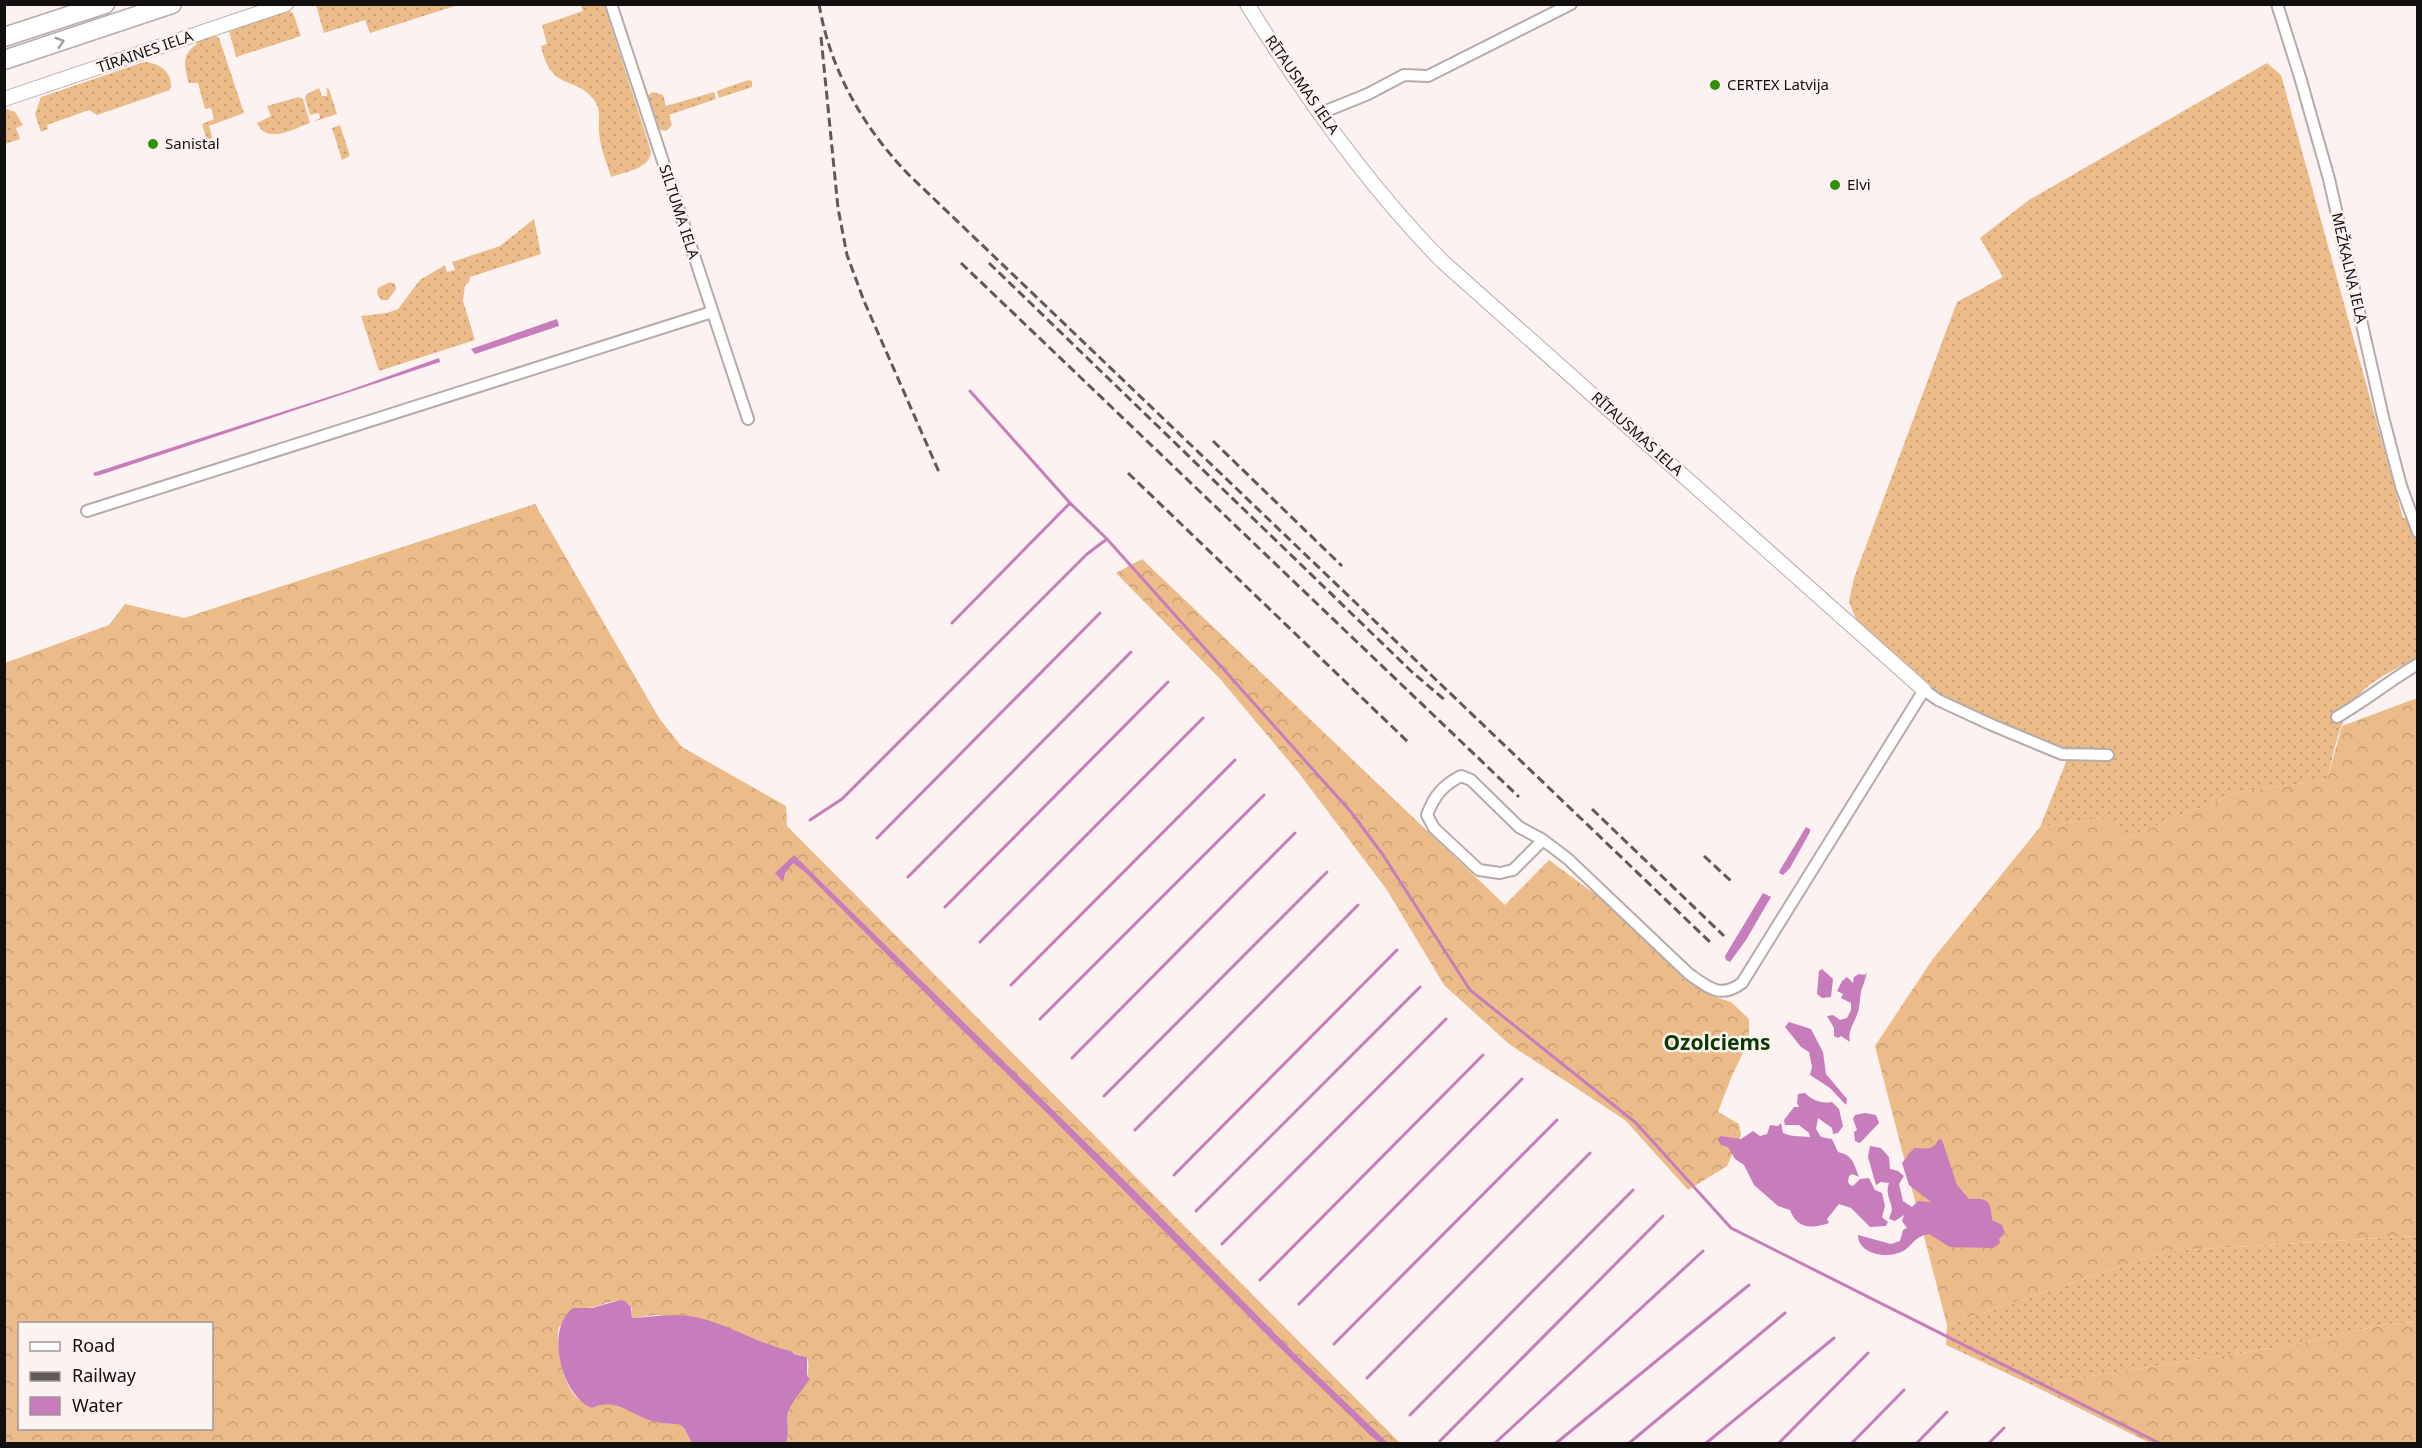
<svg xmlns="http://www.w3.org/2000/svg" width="2422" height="1448" font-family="'Noto Sans',sans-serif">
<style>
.grass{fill:url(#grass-dots)}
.forest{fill:url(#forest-crowns);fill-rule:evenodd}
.water{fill:#c77cbc}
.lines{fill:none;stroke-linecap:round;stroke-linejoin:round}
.stream{stroke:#c77cbc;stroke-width:3}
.street-casing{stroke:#b4abaa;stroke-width:14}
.secondary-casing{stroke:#b4abaa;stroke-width:16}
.highway-casing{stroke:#b4abaa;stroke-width:21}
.street{stroke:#fff;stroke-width:10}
.secondary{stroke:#fff;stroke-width:14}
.highway{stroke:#fff;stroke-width:18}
.rail{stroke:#5f5959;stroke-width:3;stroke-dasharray:9 4.5;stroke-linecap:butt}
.oneway{stroke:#a09f9f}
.poi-dot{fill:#309008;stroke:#fcf2f1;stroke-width:2}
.labels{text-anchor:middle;stroke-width:5;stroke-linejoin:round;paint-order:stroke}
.street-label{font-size:15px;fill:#120f0f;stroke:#fcf2f1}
.poi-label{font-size:15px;fill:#120f0f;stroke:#fcf2f1;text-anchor:start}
.district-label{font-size:21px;font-weight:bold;fill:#0a3900;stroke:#fcf2f1}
</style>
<defs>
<pattern id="grass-dots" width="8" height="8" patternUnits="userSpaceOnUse" patternTransform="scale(1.5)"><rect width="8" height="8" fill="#ebbc89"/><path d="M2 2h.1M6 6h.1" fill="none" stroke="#c8a075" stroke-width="1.8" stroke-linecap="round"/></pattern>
<pattern id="forest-crowns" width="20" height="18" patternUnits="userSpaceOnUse" patternTransform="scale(1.5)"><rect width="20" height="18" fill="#ebbc89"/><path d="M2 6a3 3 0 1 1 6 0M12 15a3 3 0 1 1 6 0" fill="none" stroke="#c8a075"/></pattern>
</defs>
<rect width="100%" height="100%" fill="#fcf2f1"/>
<path class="grass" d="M316 5V4L458 5 370 33 365 20 324 33Z
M581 5H604L651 151C651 169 624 172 611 177 607 163 600 147 599 132 598 119 602 111 594 100 575 74 551 93 541 46L547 44 542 25 583 11Z
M289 11 293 13 301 36 236 57 229 30Z
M215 35 219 38 244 113 209 126 214 144 211 145 208 144 202 124 214 119 211 108 205 109 198 83H189C184 67 181 54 197 44L196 41Z
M144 62C159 62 175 74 170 90L97 115 89 110 47 125 48 129 41 132 35 114 41 97Z
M2267 63 2281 75 2403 518H2417V657C2401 667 2379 676 2365 689 2340 711 2335 749 2327 780L2239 792 2124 839 2102 818 2040 827 2066 762 2063 747C2025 736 1962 713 1932 689L1856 619 1849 602 1854 578 1957 302 2003 277 1980 238 2029 200Z
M748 80 752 81V87L719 98 717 91Z
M324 87 329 89 337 114 313 122 320 118 319 113 310 115 305 98 307 94 319 88 322 96H327V89Z
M653 92 663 95 666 106 714 92 716 99 669 115 672 125 666 131 660 130 648 95Z
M299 97 303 99 310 123C293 129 267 145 257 123L271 116 267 106Z
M4 108 15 112 23 125 16 128 20 139 5 144Z
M340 125 350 156 342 160 332 128Z
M534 219 541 254 470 277 469 282 465 285 463 301 475 340 379 371 361 316 387 313 398 309 420 280 445 265 447 272 455 270 452 262 500 246Z
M390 282 395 284 396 289 388 300H381L377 294 378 288Z
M2417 1236V1322L2386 1324 2293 1345 2032 1385 1946 1345 1947 1325 2167 1251Z"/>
<path class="forest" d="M535 504 659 718 682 747 786 806 787 826 1400 1443H786C790 1434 786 1425 788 1415 792 1393 814 1384 807 1357L781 1350 711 1322 656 1315 632 1318V1308C617 1291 602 1310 582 1308L559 1327C555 1344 563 1384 576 1397 581 1401 587 1404 592 1408L603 1403H611L667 1424H679L684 1428 692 1443 5 1444V663L109 625 125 604 184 618ZM20 1324H212V1428H20Z
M1142 559 1505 905 1549 860 1599 897 1715 997 1731 1002 1749 1019V1040L1731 1078 1718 1112 1739 1124 1741 1135 1727 1166 1688 1190 1625 1120 1509 1044 1444 985 1387 890 1298 772 1221 680 1116 573Z
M2417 698V1236L2167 1251 1947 1325 1875 1046 1932 960 2040 827 2102 818 2124 839 2239 792 2327 780 2342 726Z
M2417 1322V1443H2150L2032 1385 2293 1345 2386 1324Z"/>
<path class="water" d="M557 319 559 326 475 354 471 349Z
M439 358 440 362 100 475 95 476 93 473 350 390Z
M1806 827 1810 829V832L1790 868 1783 875 1779 873 1780 870Z
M794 855 1133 1189 1293 1352 1388 1443H1380L1371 1436 1275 1343 1046 1112 952 1020 805 872 793 863 785 873 783 882 775 873Z
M1763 893 1771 897 1746 940 1730 962 1726 960 1725 956Z
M1822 969 1833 979 1831 997 1822 998 1817 994 1819 971Z
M1867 972 1864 983C1859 993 1861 1002 1858 1012 1855 1022 1847 1031 1850 1042L1841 1036 1838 1038 1834 1036V1028L1827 1016 1833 1015 1840 1020 1847 1018 1851 1010V1003L1841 998 1843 994 1837 991 1842 981 1847 977 1853 983 1854 977 1859 974 1865 975Z
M1789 1022 1811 1029 1823 1052 1826 1074 1847 1099 1846 1105 1830 1088 1810 1075 1812 1067 1809 1052 1801 1047 1785 1027Z
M1805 1093C1812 1100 1821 1104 1832 1102L1839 1109 1843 1126 1838 1133 1833 1134 1832 1128 1818 1118 1816 1129 1821 1137 1832 1139 1838 1152C1853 1155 1854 1164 1859 1177L1852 1174 1849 1176 1848 1182 1850 1185 1853 1186 1860 1179 1869 1178 1875 1190 1882 1193 1885 1206 1882 1217 1888 1222 1886 1226 1870 1227 1851 1208 1839 1204 1827 1219 1829 1223C1812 1229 1797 1229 1790 1210L1778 1206 1754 1185 1744 1165 1735 1159 1728 1147 1721 1145 1718 1140 1720 1136 1741 1139 1753 1131 1760 1136 1767 1134 1770 1125 1778 1126 1781 1123 1783 1133C1792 1137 1800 1136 1810 1137L1809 1133 1799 1125H1785L1784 1120 1794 1107H1799L1797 1103 1798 1094Z
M1865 1113 1876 1115 1879 1123 1860 1143 1855 1141 1854 1132 1857 1130 1853 1119 1855 1115Z
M1939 1139 1942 1140 1957 1185 1969 1199C1987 1198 1991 1200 1992 1220L2002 1225 2005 1233 1999 1239 2000 1243 1993 1248 1950 1247 1929 1234C1912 1237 1913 1247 1901 1252 1886 1259 1858 1254 1858 1235L1891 1244 1900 1241 1903 1230 1907 1228 1902 1221 1904 1215 1895 1221 1889 1219 1892 1210C1891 1199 1885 1195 1889 1183L1881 1182 1876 1185 1868 1157 1870 1146 1881 1148 1889 1157 1890 1169 1898 1171 1904 1176 1899 1184 1903 1201 1912 1207 1918 1201 1931 1202 1909 1185 1902 1163 1914 1148C1927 1148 1932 1152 1939 1139Z
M620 1300 625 1301 631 1307 632 1318C651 1317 669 1314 689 1316 724 1321 757 1344 791 1351L794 1354 807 1357V1376L810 1379C802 1391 792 1400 788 1413 786 1423 790 1434 786 1443H692L684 1428 679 1424C667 1424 656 1423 646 1419 625 1411 615 1398 592 1408 562 1397 544 1329 573 1308H592Z"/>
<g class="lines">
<path class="stream" d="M970 391 1070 503 1107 539 1351 812 1383 855 1470 990 1636 1123 1731 1228 2161 1444
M952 623 1070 503
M810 820 842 799 1087 554 1107 539
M877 838 1100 613
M908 877 1131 652
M945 907 1168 682
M980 942 1203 718
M1011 985 1235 760
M1040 1019 1264 795
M1072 1058 1295 833
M1104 1096 1327 872
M1135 1130 1358 905
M1174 1175 1397 950
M1196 1211 1420 987
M1222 1244 1446 1019
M1260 1280 1483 1055
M1299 1304 1522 1079
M1334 1344 1557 1120
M1367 1378 1590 1153
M1410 1415 1633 1190
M1440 1441 1663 1216
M1494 1444 1703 1251
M1555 1444 1749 1285
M1628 1444 1785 1313
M1705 1444 1834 1338
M1778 1444 1868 1353
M1851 1444 1904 1390
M1916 1444 1947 1412
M1988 1444 2004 1428"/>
<g class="street-casing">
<path id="street" d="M611 4 748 419
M2277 4 2300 77 2329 179 2383 417 2401 486 2418 532
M1321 113 1368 94 1404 75 1428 76 1571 4
M87 511 712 312
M2337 717C2365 701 2389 681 2418 664
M1543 840 1513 870 1500 873 1479 870 1434 828 1427 815C1434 796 1443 785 1461 776L1471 780 1519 827 1543 840 1568 859 1689 974C1709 988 1720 999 1742 983L1924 690 1938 700 1992 725 2062 754 2108 755"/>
</g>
<g class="secondary-casing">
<path id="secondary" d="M1247 4C1303 94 1368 186 1442 261L1924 690
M4 99 286 4"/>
</g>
<g class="highway-casing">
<path id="highway" d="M4 37 105 4
M4 60 172 4"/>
</g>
<use href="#street" class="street"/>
<use href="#secondary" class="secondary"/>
<use href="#highway" class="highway"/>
<path class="rail" d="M819 4C830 70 863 127 908 174L1713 945
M821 37 838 208 847 255 864 301 939 472
M961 263 1519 797
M989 263 1412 672 1446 701
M1213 441 1342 566
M1128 473 1408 742
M1592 809 1724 936
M1704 856 1731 881"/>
</g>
<defs><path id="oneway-chevron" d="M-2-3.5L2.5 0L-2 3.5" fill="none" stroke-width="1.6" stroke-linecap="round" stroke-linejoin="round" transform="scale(1.5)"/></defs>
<use class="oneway" href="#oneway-chevron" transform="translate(60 42) rotate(-18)"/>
<g class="poi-dot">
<circle cx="1715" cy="85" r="6"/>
<circle cx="153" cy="144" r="6"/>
<circle cx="1835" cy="185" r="6"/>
</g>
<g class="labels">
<g class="street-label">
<text transform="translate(145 52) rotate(-19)" y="5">TĪRAINES IELA</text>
<text transform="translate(1302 85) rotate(55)" y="5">RĪTAUSMAS IELA</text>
<text transform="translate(679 212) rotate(72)" y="5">SILTUMA IELA</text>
<text transform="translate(2349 268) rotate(77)" y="5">MEŽKALNA IELA</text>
<text transform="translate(1637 434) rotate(42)" y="5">RĪTAUSMAS IELA</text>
</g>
<g class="poi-label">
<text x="1727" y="90">CERTEX Latvija</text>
<text x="165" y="149">Sanistal</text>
<text x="1847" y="190">Elvi</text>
</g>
<g class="district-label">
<text x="1717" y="1050">Ozolciems</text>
</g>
</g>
<rect width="2422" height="1448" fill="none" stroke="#120f0f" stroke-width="12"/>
<rect x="18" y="1322" width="195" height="108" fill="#fcf2f1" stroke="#9e9797" stroke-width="1.5"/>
<rect x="30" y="1342" width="30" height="9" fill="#ffffff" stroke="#9e9797" stroke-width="1.5"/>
<text x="72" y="1352" font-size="18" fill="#120f0f">Road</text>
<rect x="30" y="1372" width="30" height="9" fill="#5f5959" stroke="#9e9797" stroke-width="1.5"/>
<text x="72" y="1382" font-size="18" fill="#120f0f">Railway</text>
<rect x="30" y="1397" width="30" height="18" fill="#c77cbc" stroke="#9e9797" stroke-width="1.5"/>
<text x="72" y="1412" font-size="18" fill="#120f0f">Water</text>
</svg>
